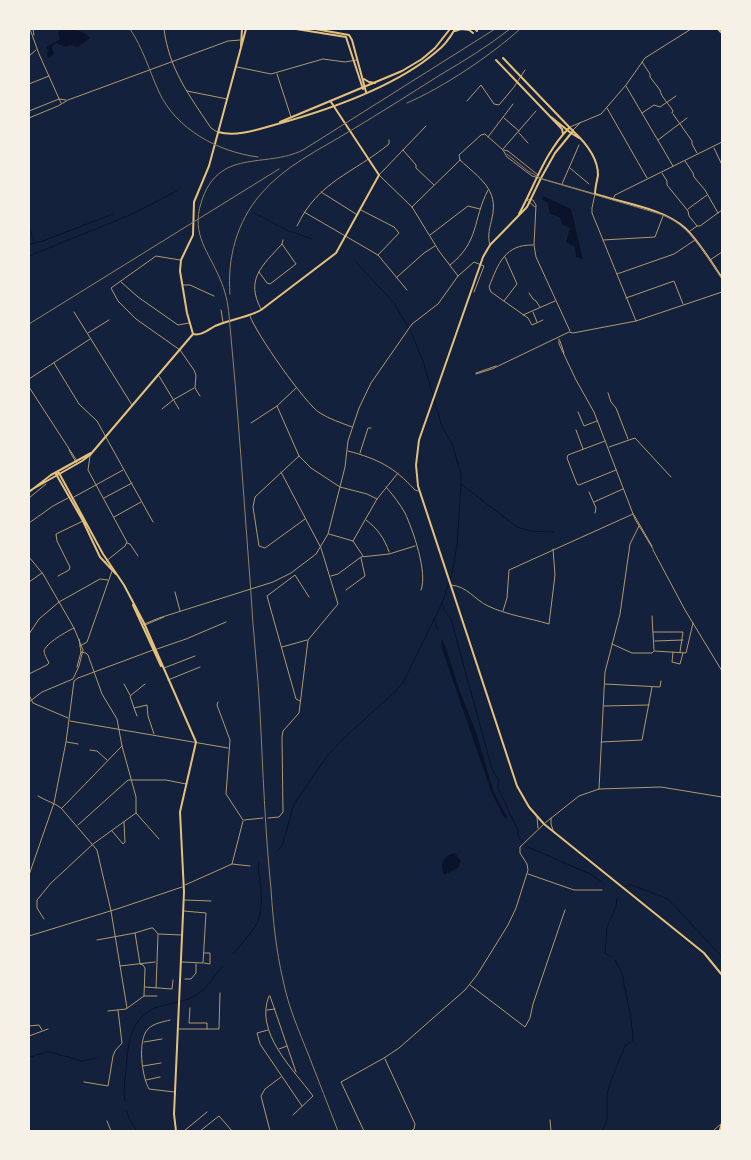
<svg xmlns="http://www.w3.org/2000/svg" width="751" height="1160" font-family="'Crimson Pro',serif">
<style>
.water{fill:#0b132b}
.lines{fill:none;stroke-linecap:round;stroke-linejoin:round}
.stream{stroke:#0b132b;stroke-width:1}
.minor{stroke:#b1986c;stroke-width:1}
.tertiary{stroke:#b1986c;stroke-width:1}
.secondary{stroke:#e5c07b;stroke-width:2}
.primary{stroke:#e5c07b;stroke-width:2}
.motorway{stroke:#e5c07b;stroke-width:2.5}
.tram{stroke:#918062;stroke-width:1}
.rail{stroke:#918062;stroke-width:1}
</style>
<rect width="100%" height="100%" fill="#14213d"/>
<path class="water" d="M60 29C73 29 81 29 90 38L78 47 70 45 66 47 56 43 52 47 54 54 49 58 47 56 48 50 46 47 60 39 58 33Z
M543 196 571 209 583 259 576 257 575 247 566 242 570 228 562 224 560 217 550 214 548 203 542 200Z
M442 639 446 648 459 689 477 735 494 793 507 817 505 819 492 794 441 646Z
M455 853 461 861 458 868 444 875C439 864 444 855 455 853Z"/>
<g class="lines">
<path class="stream" d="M254 213 289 231 312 239
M29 228 34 241
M29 244 43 241 113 214
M29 256 130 215 177 191
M461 484 517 527 530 531 554 532
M442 603 444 610 451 619 492 769 499 781 498 788 518 830V837L528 847 590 874 602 882
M434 619 438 630
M277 851 282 846 294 804 328 755 344 738 398 689 404 681 442 603 452 573 457 546 461 483V475L452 443 442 427 423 361 411 332 394 303 355 261
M627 886 632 885 668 899 722 957
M233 954C241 944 251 934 257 923 264 908 261 884 258 868L259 862
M612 957 605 953 607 927 616 907 617 898
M45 1052H51L63 1056
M36 1055 43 1053
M65 1056 81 1061 97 1058
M29 1057 34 1056
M125 1101C123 1091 125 1080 126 1070 128 1045 129 1020 155 1008 168 1003 184 1003 196 995 207 989 214 976 222 967
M126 1110 130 1120 137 1131
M603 1131V1127L606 1123 607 1117V1094L610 1083 625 1046 633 1040 631 1018 624 985 623 975 615 960"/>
<path class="minor" d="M30 29 39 54 61 103
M33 29 34 35
M164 29C169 69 189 95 211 128L217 132
M29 56 36 50
M642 62 650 74V77L660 90C661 97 669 104 673 111L672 113
M237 67 271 74 323 59 345 62 357 60
M277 74 291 117
M29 84 49 76
M626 86 673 166
M187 91 227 99
M467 101 481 85 494 104 499 105 514 87 525 70
M607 108 647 178
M29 111 59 99 66 100
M642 113 654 105 660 107 676 96
M673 114 692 141V144L697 153
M29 118 58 106 68 100 228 41 240 40
M504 118 519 131
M426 126 379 175 412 207 439 251 458 276
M570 127 601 114 626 85 645 58 691 29
M573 130 581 122
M519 133 528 143
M488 137 513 104
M658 140 687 118
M714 148 722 165
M503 149 536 111
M403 150 416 165V168L434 185
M504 150 508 151 538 175
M460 160C479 178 499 189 492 218 490 227 487 236 490 245
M685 161 693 173 694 177 705 190 718 213
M570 168 589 184
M662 173 667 181V185L688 211 689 216 697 226
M562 184 579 145
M321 192 356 214
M527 199 533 200 536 205 534 245 536 257 570 331
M613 199 615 195 722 142
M527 200 535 207
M412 207 460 160 459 155 481 135 485 134 503 150 507 157 532 176 595 194 592 208V213L636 321
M688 209 707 195
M361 210 394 227 399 233 378 255
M304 212 378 255 407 290
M297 226C318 181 354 173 389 144V140
M690 231 697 226H700L722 210
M430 235 468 206 480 209
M603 240 655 237 663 216
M533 245C505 244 498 264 489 287L491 292 528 318 532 325 543 320
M180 260 156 256 111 288 118 301 136 319 180 350 194 370 196 375 195 388 200 396
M710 260 722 252
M450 265C480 241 472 221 488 190
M259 272 267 283 270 284 296 264 282 244
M617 274 674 254 695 240
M396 278 424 253 435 246
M121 282 138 297 178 325 189 323
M183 285H190L214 296
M529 293 533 299 536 301 540 307
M626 298 674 281 683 304
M504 301 517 284 505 257
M261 309C245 279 262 266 282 244L283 240
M221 310 223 322
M74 312 132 405
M533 312 537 322
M523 315 555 301
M250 316C255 332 306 405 320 413 329 419 342 423 352 427
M88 333 109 320
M559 339V344L576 380 594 412 635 519 653 549
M560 341 564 353
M54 363 79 404 97 421 153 522
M476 373 496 366
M476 374 492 369 569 332 573 333 636 321 722 292
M159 376 179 409
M29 379 90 339
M608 393 611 402 616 408 628 439
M277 406 299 456 311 468 340 487 367 494 377 499
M162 409 173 400 194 388
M578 412 584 426 597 421
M251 423 277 406 296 388
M576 430 583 449
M605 441 568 455 567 458 577 484 579 485 616 470
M609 447 635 438 671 477
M348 451C378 459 394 467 415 490L418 491
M360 453 368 428H371
M90 456 88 470 127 542 125 546 105 562
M299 456 255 497 253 507 259 546 265 548 305 519
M386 487C393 495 400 504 405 513 413 530 428 573 421 590
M589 492 596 508 595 513
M74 497 123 470
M29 498 46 484
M104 498 132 483
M594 502 623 489
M634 515 652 546
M114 517 141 502
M366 520C377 528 385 539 389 552
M29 523 53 506 68 498
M329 534 353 541 363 556
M353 541 377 499 398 473
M127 543 130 544 138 556
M653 550 685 610 722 671
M29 557 43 574 74 628 83 650 79 666 73 679 42 692 29 702
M58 576 69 570 70 567 57 541 56 534 83 521
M331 576 338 574 361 557 389 554 415 546
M29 582 42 573
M451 585C467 586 475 600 488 606 507 615 529 618 549 624L555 575 553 549
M346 590 365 576 361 558
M175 592 180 611
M503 611 507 598 509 570 633 514
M652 616 654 650
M142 625 159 618 273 582 291 573 316 554 328 534 345 467 348 441 359 408 371 383 412 324 438 304 458 276 474 262 484 266 474 292
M145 625 164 617
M653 632H683L680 652
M29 634 39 619 59 602 100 579 108 580
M655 641 683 640
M612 644 632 653H652L654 651 686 653 693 623
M80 646 87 642 112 571
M282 647 307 640
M157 649 186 639 226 622
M81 652 86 653 88 655 102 694 117 719 122 746 136 797V813L159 839
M673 652 672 662 680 664 683 653
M77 667 81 652 79 639
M164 668 195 656
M29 674 47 665 49 663C47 659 44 654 44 651 45 644 67 631 74 628
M168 680 200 667
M124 684 130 695
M605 684 660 687 661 681
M29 695 33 703 68 718
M300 701 296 699 267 596 295 575 309 597
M218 702 217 705 230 740 226 794 243 820
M604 706 649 705
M134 708 130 696 145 684
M137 716 134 708 147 705 148 716 154 734
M70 721 228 748
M67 742 78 744
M601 742 642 740 652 687
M90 750 97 751 107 760
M599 789 605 672 620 614 630 544 639 526
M38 796C46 801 55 803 61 808L97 850 111 911 127 1008
M62 808 122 746
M537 817 538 828
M268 818 279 817 283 812 282 737 283 731 299 713 308 640 338 604 321 548 281 472
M551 818V824L553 830
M244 820 263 818
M78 825 128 780H166L186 784
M112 831 123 844 125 842 124 822
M232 864 250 866
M528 874 574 890H602
M29 875 54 803 66 742 74 681 78 678 153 650
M185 885 232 864 243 821
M184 900 211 901
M44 919 37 908V900L51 883 93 844 136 813
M135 933 140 964 143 965 145 968 144 996
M158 934 182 935
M97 940 135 933 151 928H153L158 934
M182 962 203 963 206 913 184 911
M204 963 210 964V953H204
M120 966 155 962
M185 979H191L196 973V964
M470 985 525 1027 530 1018 533 1004 565 910
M145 987 172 989 173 980
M156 988 158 935
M269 996C254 1032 293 1069 313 1096L293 1115
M270 996 296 1072
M190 1008 189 1023H207V1029
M267 1010 275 1009
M108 1011 126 1009 144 996H157
M170 1020C163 1022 154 1023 148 1029 137 1040 142 1077 149 1089L174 1092
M29 1026 39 1025 42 1030
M179 1029H219L220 993
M268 1030 257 1033 260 1044 302 1106
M29 1036 48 1029
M144 1042 162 1039
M279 1049 287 1046
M385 1059 415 1124 414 1129 411 1131
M143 1066 161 1063
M146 1080 160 1077
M84 1082 108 1086 113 1056 115 1051 122 1043 118 1010
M550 1120 551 1131
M107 1121 111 1131
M184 1131 207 1112
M200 1131 219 1116 232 1131
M270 1131 261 1096 265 1089 281 1077
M364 1131 341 1082 384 1058 399 1048 465 990 477 975 508 925 516 908 528 870 527 864 520 853V847L544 824"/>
<path class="tertiary" d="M29 387 77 461
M69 450 77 464
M545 823 579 796 599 789 661 787 722 797
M29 936 120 908 182 887
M713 1131 722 1123"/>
<path class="secondary" d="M296 29 346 37 363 89
M315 29 349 35 352 40 366 92
M718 29 722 33
M455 31 461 29 470 30
M241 46 242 29
M364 79 369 82 375 83
M280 122 402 71 422 59 435 48 450 29
M573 131C585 142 598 157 598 175 597 181 595 188 595 194 623 203 663 208 685 228 698 240 712 263 722 278
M218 132C236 137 256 130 274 125 325 111 395 87 436 52 444 46 450 38 455 29
M571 133 579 138
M193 334C201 336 208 330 215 326 230 319 247 318 261 310L336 253 379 175 331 102
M56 472 59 473 103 554 124 585 144 623 196 742 180 812 184 892 174 1114 176 1131
M56 474 83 521 100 557 116 574
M31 490 82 461 90 455 193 334 187 313 180 271 181 260 193 235 194 202 209 166 246 29
M29 492 51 475 91 453
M133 605 161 666"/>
<path class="primary" d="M468 29 473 33
M475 29 477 31
M503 58 573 131 555 153 541 178 527 207 490 245 483 257 419 440 416 465 418 486 517 786 529 807 544 824 704 953 722 975
M496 60 562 129 563 134
M551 117 571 133
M519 214C535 185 545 152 569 128
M720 1130 722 1123"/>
<path class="motorway" d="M720 1131H722"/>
<path class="tram" d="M507 154 528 171 542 179 660 214C690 224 706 255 722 279"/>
<path class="rail" d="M130 29C143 48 149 70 159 92 176 129 218 152 258 157
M407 103C444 87 490 56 520 29
M230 294C227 258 237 222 260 195 284 166 319 150 350 131 380 113 410 94 440 75 464 61 488 46 510 29
M29 324 279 169
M338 1131C328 1106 319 1081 309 1056 299 1031 288 1006 283 980 276 950 273 920 271 889 265 830 263 771 260 712 258 673 253 633 251 594 244 501 238 408 229 315 228 303 225 290 220 279 209 252 191 235 201 203 218 147 265 169 303 150L495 29"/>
</g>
<rect width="751" height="1160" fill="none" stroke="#f6f1e7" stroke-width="60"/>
</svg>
